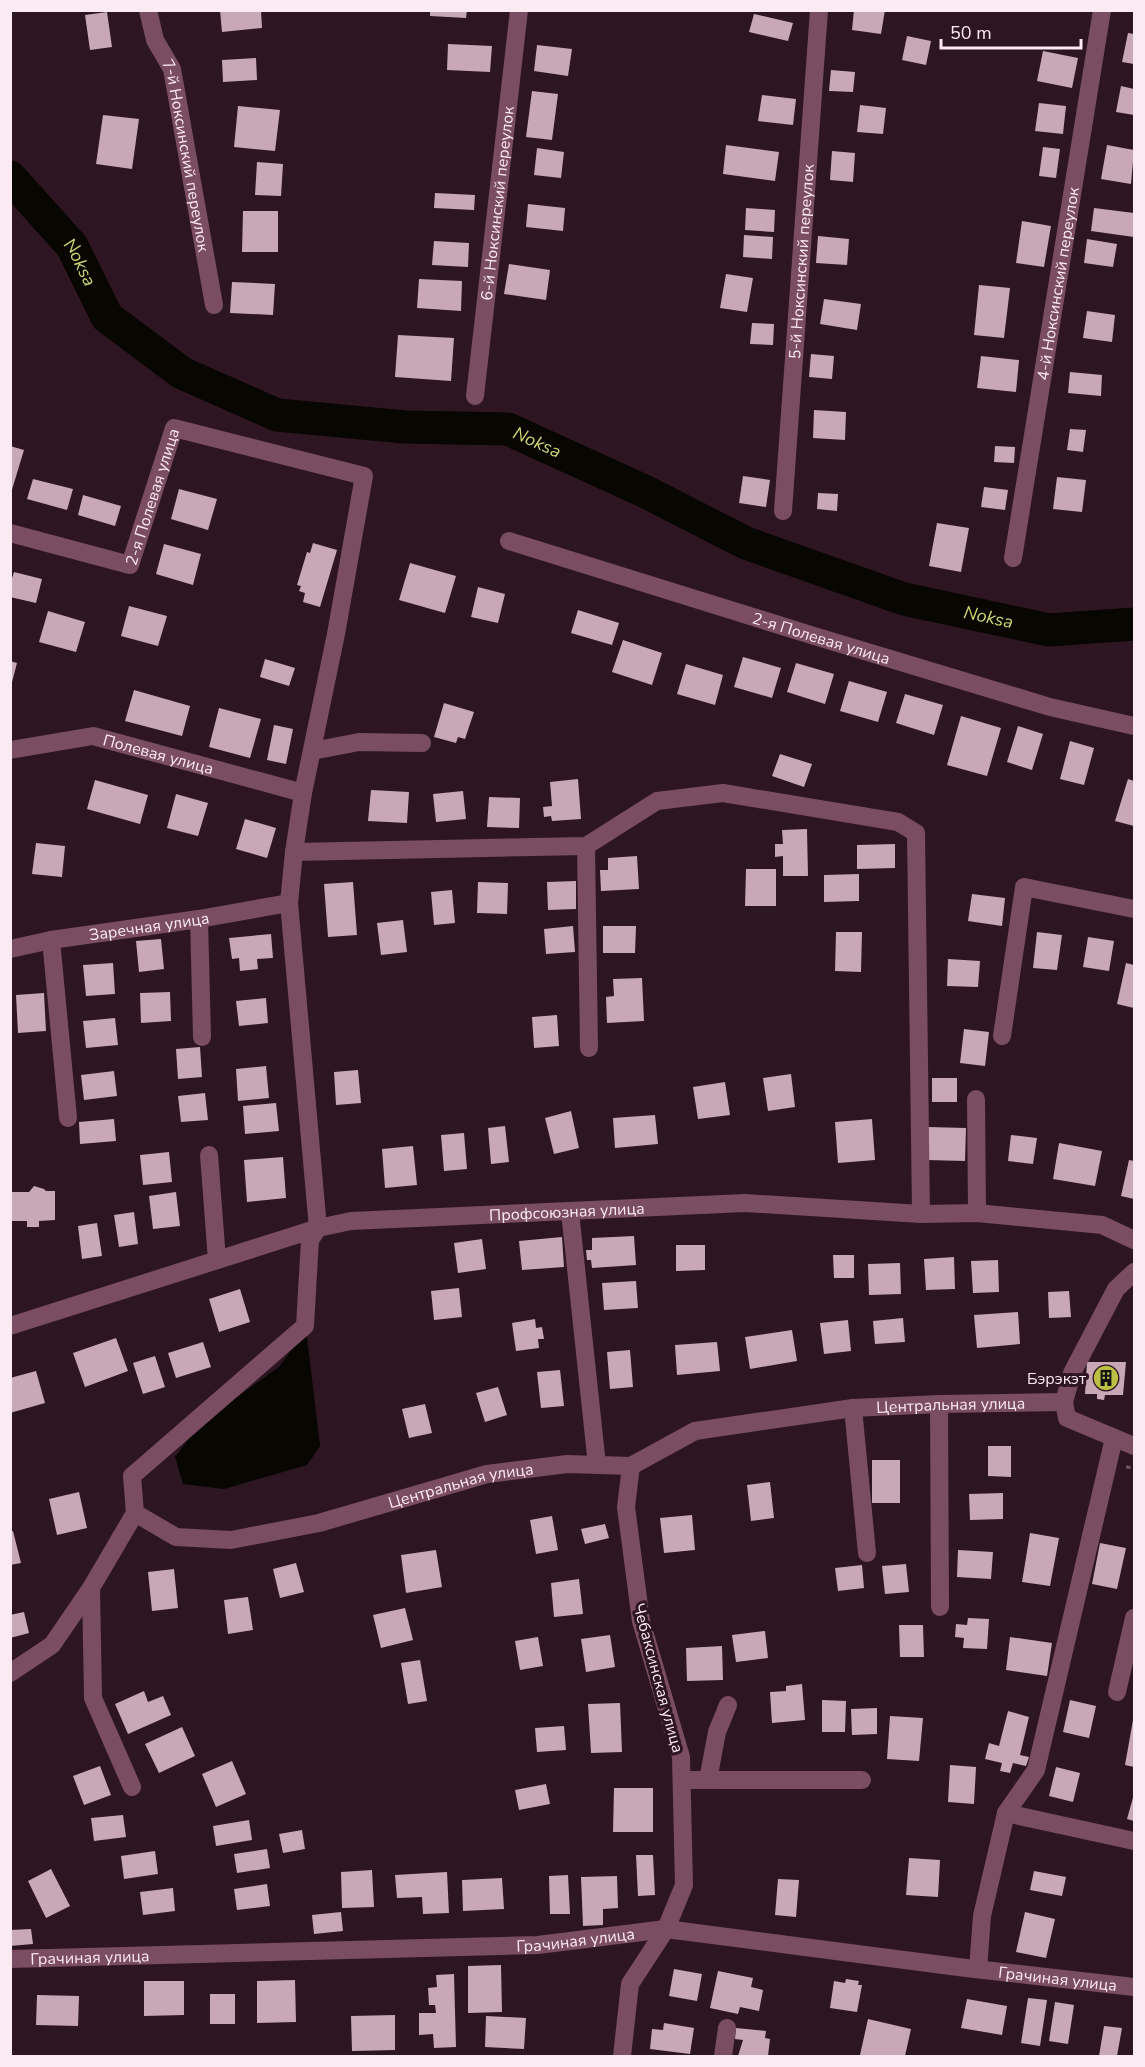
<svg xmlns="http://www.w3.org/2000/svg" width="1145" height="2067" font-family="'Nunito Sans',sans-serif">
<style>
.water{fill:#070600}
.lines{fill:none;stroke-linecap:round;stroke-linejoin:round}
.river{stroke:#070600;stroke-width:33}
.building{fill:#c9a8b6}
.path{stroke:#6e5863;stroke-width:3;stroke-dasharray:4.5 4.5;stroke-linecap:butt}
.minor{stroke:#7a4d62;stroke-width:18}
.labels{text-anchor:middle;stroke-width:6;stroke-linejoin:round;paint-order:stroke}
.street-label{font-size:16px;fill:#fceaf2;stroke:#2d1521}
.poi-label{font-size:16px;fill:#fceaf2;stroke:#2d1521;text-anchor:end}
.water-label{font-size:18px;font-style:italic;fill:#d0d475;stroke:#2d1521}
</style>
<rect width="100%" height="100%" fill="#2d1521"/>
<path class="water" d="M306 1329 320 1446 307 1465 224 1489 183 1484 175 1457 201 1423 279 1367Z"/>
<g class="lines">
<path class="river" id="s1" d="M10 177 72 246 107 317 182 373 277 415 405 427 508 429 644 491 746 543 904 599 1049 630 1134 624"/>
</g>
<path class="building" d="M220 10H261L262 28 222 32Z
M430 10H467L466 18 430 16Z
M854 10H885L881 34 852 30Z
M107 12 112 47 90 50 85 15Z
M754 14 793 23 788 41 749 32Z
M1128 33 1134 34V64L1122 62Z
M907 36 931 41 926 65 902 60Z
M448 44 492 46 490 72 447 70Z
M537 45 572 49 568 76 534 71Z
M1043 51 1078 58 1072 88 1037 81Z
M256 58 257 80 223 82 222 60Z
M831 70 855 72 853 92 829 91Z
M1121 86 1134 89V115L1116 112Z
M532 91 558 94 552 140 526 137Z
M762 95 796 99 793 125 758 121Z
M1039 103 1066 106 1063 134 1035 131Z
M860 105 886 108 883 134 857 132Z
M238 106 280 110 275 151 234 147Z
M103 115 139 119 132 169 96 164Z
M726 145 779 152 775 181 723 174Z
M1107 145 1134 150 1131 184 1101 179Z
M1043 147 1060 149 1056 178 1039 176Z
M537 148 564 152 561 178 534 175Z
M832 151 855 153 853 182 830 180Z
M257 162 283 164 281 196 255 195Z
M435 193 475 195 474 210 434 208Z
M528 204 565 208 563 231 526 227Z
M746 208 775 210 774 232 745 230Z
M1094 208 1134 213V237L1091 231Z
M243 211H278V252H242Z
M1022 221 1051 226 1044 267 1016 263Z
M744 235 773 237 772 259 743 257Z
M818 236 849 239 847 265 816 263Z
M1087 239 1117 244 1113 267 1084 263Z
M434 241 469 243 468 267 432 265Z
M509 264 550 270 546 300 504 294Z
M726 274 753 278 747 312 720 308Z
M419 279 462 281 461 311 417 308Z
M232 282 275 284 273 315 230 313Z
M979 285 1010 288 1004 338 974 335Z
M824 299 861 304 857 330 820 324Z
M1087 311 1115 315 1112 342 1083 338Z
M752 323 774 324 773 345 750 344Z
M398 335 454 338 451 381 395 377Z
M811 354 834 356 832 379 809 377Z
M981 356 1019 360 1016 392 977 388Z
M1070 372 1102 375 1101 396 1068 393Z
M814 410 846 412 845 440 813 438Z
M1070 429 1086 430 1083 452 1067 450Z
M10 446 24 450 11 493H10Z
M995 446 1015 447 1014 463 994 462Z
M743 476 770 480 766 507 739 503Z
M1057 477 1086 480 1082 512 1053 509Z
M33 479 73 489 67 510 27 499Z
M984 487 1008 490 1005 510 981 507Z
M179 489 217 499 208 530 171 519Z
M818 493 838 494 837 511 817 509Z
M83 495 121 506 115 526 78 515Z
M937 523 969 528 961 572 929 566Z
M313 543 337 550 320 607 303 602 305 593 299 591 301 586 297 585 307 552 310 553Z
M164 544 201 554 193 585 156 574Z
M410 563 456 576 445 613 399 600Z
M14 572 42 579 36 603 10 597V584Z
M478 587 505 594 498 623 471 617Z
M129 606 167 616 158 646 121 636Z
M578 610 619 623 612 645 571 633Z
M48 611 85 622 76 652 39 642Z
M623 640 662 653 652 685 612 672Z
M743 657 781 668 772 698 734 687Z
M265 659 295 668 289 686 260 677Z
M10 661 17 663 11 686H10Z
M796 663 834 674 825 704 787 692Z
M686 664 723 675 715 705 677 694Z
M849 681 887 692 878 722 840 711Z
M134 690 190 706 182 736 125 721Z
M905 694 943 705 934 735 896 723Z
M444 703 474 712 465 739 458 737 456 743 434 737Z
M219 708 261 719 250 758 209 747Z
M961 716 1001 728 987 776 947 765Z
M274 725 293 729 286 764 267 760Z
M1018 726 1043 734 1032 770 1007 762Z
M1070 741 1094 748 1084 785 1060 779Z
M780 754 812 764 804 787 772 776Z
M578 779 581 819 552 821 551 816 544 817 543 807 552 806 550 782Z
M1128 779 1134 781V826L1115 821Z
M95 780 148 795 140 824 87 809Z
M371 790 409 792 407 823 368 821Z
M463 791 466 819 436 822 433 794Z
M176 794 208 803 198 836 167 828Z
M489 797 520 798 519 828 487 827Z
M245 819 276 828 267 858 236 849Z
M807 829 808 876H783V856L775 857V844H783L782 830Z
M36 843 65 846 62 877 32 874Z
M895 844V868L857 869V845Z
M637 856 639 889 601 891 600 870H608V858Z
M746 869H776V906H745Z
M859 874V901L824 902V875Z
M576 881V909L548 910 547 882Z
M353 882 357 935 328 937 324 884Z
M478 882 508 883 507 914 477 913Z
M452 890 455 923 434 925 431 892Z
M972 894 1005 898 1002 926 968 921Z
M403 920 407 952 381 955 377 923Z
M573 926 575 952 546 954 544 929Z
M603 926H636L635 953H603Z
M836 932H862L861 972 835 971Z
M1037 932 1062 935 1057 970 1033 968Z
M271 934 273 958 257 959 258 969 240 971 239 958 232 959 229 938Z
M1088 937 1114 941 1109 971 1083 967Z
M161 939 164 969 139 972 136 941Z
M948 959 980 961 978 987 947 986Z
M113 963 115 994 86 996 83 965Z
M1126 963 1134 965V1008L1117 1004Z
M642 978 644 1021 607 1023 606 997 614 996 613 979Z
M170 992 171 1021 141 1023 140 993Z
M44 993 46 1031 18 1033 16 995Z
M266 998 268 1023 239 1026 236 1001Z
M557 1015 559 1046 534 1048 532 1017Z
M115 1018 118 1045 86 1048 83 1021Z
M964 1029 989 1032 985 1066 960 1063Z
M200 1047 202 1077 178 1079 176 1049Z
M266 1066 269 1098 238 1101 236 1069Z
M358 1070 361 1103 336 1105 334 1072Z
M114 1071 117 1096 84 1100 81 1075Z
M791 1074 795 1107 768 1111 763 1078Z
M932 1078H957V1102H932Z
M725 1082 730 1115 698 1119 693 1087Z
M205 1093 208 1120 181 1122 178 1096Z
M276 1103 279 1131 245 1134 243 1106Z
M571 1111 579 1148 554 1154 545 1118Z
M655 1115 658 1144 615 1148 613 1118Z
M114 1119 116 1141 80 1144 79 1122Z
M872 1119 875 1160 838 1163 835 1122Z
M505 1126 509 1162 491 1164 488 1128Z
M928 1127 966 1128 965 1161 927 1160Z
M464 1133 467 1169 444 1171 441 1135Z
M1011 1135 1037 1138 1033 1164 1008 1161Z
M1059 1143 1102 1151 1095 1186 1053 1179Z
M413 1146 417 1185 385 1188 382 1149Z
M169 1152 172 1182 143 1185 140 1155Z
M283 1157 286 1198 247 1202 244 1160Z
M1129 1160 1134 1161V1199L1121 1196Z
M34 1186 44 1189 46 1191H55V1220L39 1221V1227H27V1221H12V1192H29Z
M176 1192 180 1226 153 1229 149 1196Z
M134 1212 138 1244 119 1247 114 1215Z
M97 1223 102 1256 82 1259 78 1226Z
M634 1236 636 1265 592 1268 591 1260H587L586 1250H592V1238Z
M562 1237 564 1267 522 1270 519 1241Z
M482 1239 486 1269 458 1273 454 1243Z
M676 1245H705V1270L676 1271Z
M833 1255H854V1278H834Z
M954 1257 955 1289 926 1290 924 1259Z
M998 1260 999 1292 973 1293 971 1261Z
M900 1263 901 1294 869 1295 868 1264Z
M636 1281 638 1308 604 1310 602 1283Z
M459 1288 462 1317 434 1320 431 1291Z
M240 1289 250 1322 219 1332 209 1299Z
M1069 1291 1071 1317 1049 1318 1048 1292Z
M1018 1312 1020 1344 977 1348 974 1315Z
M903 1318 905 1342 875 1344 873 1321Z
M535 1319 536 1328 542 1327 544 1339H538L539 1348 516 1351 512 1323Z
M848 1320 851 1351 824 1354 820 1323Z
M792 1330 797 1361 750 1369 745 1337Z
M116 1338 128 1371 85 1387 73 1353Z
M203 1342 211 1367 176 1378 168 1353Z
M717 1342 720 1371 677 1375 675 1345Z
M630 1350 633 1387 610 1389 607 1352Z
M155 1356 165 1387 143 1394 133 1363Z
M1087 1362H1126L1123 1395H1105L1104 1400 1097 1399V1394H1085Z
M560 1370 564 1406 541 1408 537 1372Z
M36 1371 45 1403 10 1413V1378Z
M498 1387 507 1415 485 1422 476 1393Z
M425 1404 432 1433 409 1438 402 1409Z
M988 1446H1011V1477L988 1476Z
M872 1460H900V1503H872Z
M770 1482 774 1518 751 1521 747 1485Z
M79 1492 87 1528 57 1535 49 1499Z
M1003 1493V1519L970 1520 969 1494Z
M692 1515 695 1550 664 1553 660 1518Z
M552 1516 558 1550 536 1554 530 1520Z
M605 1524 609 1538 585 1544 581 1529Z
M13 1531 21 1563 10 1565V1532Z
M1030 1533 1059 1538 1050 1586 1022 1582Z
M1100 1543 1126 1548 1117 1589 1092 1584Z
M436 1550 442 1587 406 1593 401 1555Z
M958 1550 993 1552 991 1579 957 1577Z
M296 1563 304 1592 280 1598 273 1569Z
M906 1564 909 1592 885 1594 882 1566Z
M862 1565 864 1588 838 1591 835 1568Z
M174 1569 178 1608 152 1611 148 1572Z
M579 1579 583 1614 554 1617 551 1583Z
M248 1597 253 1630 228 1634 224 1600Z
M405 1608 413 1640 381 1648 373 1615Z
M24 1612 29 1633 10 1638V1615Z
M968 1618 989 1619 987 1649 963 1648 964 1638 955 1637 956 1624 967 1625Z
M899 1625H923L924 1657H900Z
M765 1631 768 1658 736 1662 732 1635Z
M610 1635 615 1667 586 1672 581 1639Z
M538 1637 543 1666 520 1670 515 1641Z
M1010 1637 1052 1643 1047 1676 1006 1670Z
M722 1646 723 1680 687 1681 686 1648Z
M420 1660 427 1701 408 1704 401 1663Z
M802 1684 805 1720 772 1723 770 1692 786 1691V1686Z
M144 1691 148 1702 163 1696 171 1715 128 1734 115 1704Z
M822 1700 846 1701 845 1732H822Z
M1070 1700 1096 1706 1089 1738 1063 1732Z
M620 1703 622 1752 591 1753 588 1704Z
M877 1708V1734L852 1735 851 1709Z
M1008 1711 1029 1717 1020 1755 1029 1757 1026 1766 1013 1763 1010 1773 1000 1771 1002 1763 985 1759 989 1743 999 1746Z
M890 1716 923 1718 919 1761 887 1759Z
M1133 1720H1134V1767L1125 1765Z
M564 1726 566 1750 537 1752 535 1728Z
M182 1727 195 1756 159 1773 145 1744Z
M232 1761 246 1794 216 1807 202 1774Z
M950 1765 976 1767 974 1804 948 1802Z
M100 1766 111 1795 84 1805 73 1776Z
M1056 1767 1080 1773 1073 1802 1049 1796Z
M546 1784 550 1804 519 1810 515 1790Z
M614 1788H653V1832H613Z
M1134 1794V1821L1127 1819Z
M123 1815 126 1837 94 1841 91 1818Z
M249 1820 252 1840 216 1846 213 1826Z
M302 1830 305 1849 283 1853 279 1834Z
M267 1849 270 1868 237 1873 234 1854Z
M155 1851 158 1874 124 1879 121 1856Z
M636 1855H653L655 1895 638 1896Z
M909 1858 940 1860 938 1897 906 1895Z
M51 1869 70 1906 46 1918 28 1881Z
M372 1870 374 1907 342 1908 341 1872Z
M1034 1871 1066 1877 1062 1896 1030 1890Z
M447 1872 449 1913 423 1914 422 1897 397 1898 395 1875Z
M568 1875 570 1914H550L549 1876Z
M617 1876 618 1908 603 1909V1925L583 1926 581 1877Z
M502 1878 504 1909 463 1911 462 1880Z
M778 1879 799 1880 796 1917 775 1915Z
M267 1884 270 1906 237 1910 234 1889Z
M173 1888 175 1911 143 1915 140 1892Z
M341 1912 343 1931 314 1934 312 1915Z
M1025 1912 1055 1919 1046 1958 1016 1952Z
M31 1929 33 1944 10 1946V1930Z
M501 1965 502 2012 468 2013V1966Z
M674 1969 702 1974 697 2001 669 1996Z
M718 1971 753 1978 751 1987 763 1990 759 2011 740 2007 738 2014 710 2008Z
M454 1974 456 2047 434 2048 433 2034 419 2035V2013H436L435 2005H429L428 1988 437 1987 436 1975Z
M846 1979 859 1981 858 1985H862L857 2012 830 2008 834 1981 845 1983Z
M295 1980 296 2022 257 2023V1981Z
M144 1981H184V2015L144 2016Z
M210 1994H235V2024H210Z
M37 1995 79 1996 78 2026 36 2025Z
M1028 1998 1047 2000 1040 2046 1021 2043Z
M967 1999 1007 2006 1002 2035 961 2028Z
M1055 2002 1074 2005 1068 2044 1049 2041Z
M395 2015V2050L352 2051 351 2016Z
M486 2016 526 2018 524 2049 485 2047Z
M868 2019 911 2029 905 2056 860 2055Z
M664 2023 694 2028 690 2054 650 2049 652 2029 663 2030Z
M1104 2026 1122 2028 1117 2056H1099Z
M736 2028 766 2031 765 2038 770 2039 768 2056H738L743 2040 735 2039Z"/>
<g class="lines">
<path class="path" d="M1126 1467 1134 1468"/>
<g class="minor">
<path id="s2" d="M148 10 155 40 172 69 214 305"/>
<path id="s3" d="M475 396 519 10"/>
<path id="s4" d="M783 511 819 10"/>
<path id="s5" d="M10 533 130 565 174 428 364 476 336 634 303 793 294 852 289 903 318 1228 310 1240 305 1326 132 1476 135 1513 176 1537 231 1540 319 1523 487 1474 567 1464 631 1466 695 1431 853 1408 939 1404 1064 1402"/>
<path id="s6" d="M509 541 811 635 1050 707 1134 726"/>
<path id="s7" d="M1013 558 1102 10"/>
<path id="s8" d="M10 750 93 736 303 793"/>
<path d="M312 751 359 742 422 743"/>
<path d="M586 846 589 1048"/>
<path d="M294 852 586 846 657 801 723 793 898 822 916 833 921 1214"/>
<path d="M199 919 202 1037"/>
<path d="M51 940 68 1118"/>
<path id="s9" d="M10 949 51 940 199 919 289 903"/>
<path d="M1002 1036 1024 887 1134 909"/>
<path d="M976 1099 977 1213"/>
<path d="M209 1155 217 1260"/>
<path d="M570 1212 597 1465"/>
<path d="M1134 1272 1116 1289 1072 1373 1064 1402 1067 1418 1134 1446"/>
<path id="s10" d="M10 1326 318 1228 351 1221 745 1203 921 1214 977 1213 1102 1225 1134 1240"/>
<path d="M939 1404 940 1607"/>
<path d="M853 1408 867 1553"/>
<path d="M91 1588 93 1698 132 1787"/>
<path d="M10 1673 52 1645 91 1588 135 1513"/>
<path d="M1117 1692 1134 1618"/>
<path d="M682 1780H862"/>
<path d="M708 1780 717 1732 728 1705"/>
<path d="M1006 1813 1134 1841"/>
<path id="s11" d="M10 1959 538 1945 666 1929 966 1968 1134 1987"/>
<path d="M978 1969 982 1916 1006 1813 1036 1770 1114 1438"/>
<path d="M622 2056 630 1984 666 1929 684 1885 681 1757 641 1621 626 1507 631 1466"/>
<path d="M723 2056 727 2028"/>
</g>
</g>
<defs>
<g id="building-disc" transform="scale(1.35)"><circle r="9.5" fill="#bcbf43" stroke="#2d1521"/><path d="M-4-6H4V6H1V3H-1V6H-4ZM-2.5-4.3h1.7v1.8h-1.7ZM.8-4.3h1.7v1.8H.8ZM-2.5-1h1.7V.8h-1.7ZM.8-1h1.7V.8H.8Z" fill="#111"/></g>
</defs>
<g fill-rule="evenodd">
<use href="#building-disc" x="1106" y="1378"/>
</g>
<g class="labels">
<g class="street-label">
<text dy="6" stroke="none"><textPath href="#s2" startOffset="152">7-й Ноксинский переулок</textPath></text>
<text dy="6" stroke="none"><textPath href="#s3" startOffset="194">6-й Ноксинский переулок</textPath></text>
<text dy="6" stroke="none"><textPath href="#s4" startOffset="250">5-й Ноксинский переулок</textPath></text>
<text dy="6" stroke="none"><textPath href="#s7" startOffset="278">4-й Ноксинский переулок</textPath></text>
<text dy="6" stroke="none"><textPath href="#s5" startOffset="196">2-я Полевая улица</textPath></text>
<text dy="6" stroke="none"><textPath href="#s6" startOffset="327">2-я Полевая улица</textPath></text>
<text dy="6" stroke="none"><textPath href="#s8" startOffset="152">Полевая улица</textPath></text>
<text dy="6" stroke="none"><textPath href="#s9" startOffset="141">Заречная улица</textPath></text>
<text dy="6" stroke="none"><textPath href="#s10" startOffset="573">Профсоюзная улица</textPath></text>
<text dy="6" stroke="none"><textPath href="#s5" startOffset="2433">Центральная улица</textPath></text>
<text dy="6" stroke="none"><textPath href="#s5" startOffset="1930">Центральная улица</textPath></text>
<text transform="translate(659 1678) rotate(75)" y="6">Чебаксинская улица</text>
<text dy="6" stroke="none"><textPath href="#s11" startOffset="566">Грачиная улица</textPath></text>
<text dy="6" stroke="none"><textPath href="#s11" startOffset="80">Грачиная улица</textPath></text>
<text dy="6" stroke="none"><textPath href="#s11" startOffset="1052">Грачиная улица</textPath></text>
</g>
<g class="poi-label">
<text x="1086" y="1384">Бэрэкэт</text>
</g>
<g class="water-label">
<text dy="6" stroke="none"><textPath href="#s1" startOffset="111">Noksa</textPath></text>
<text dy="6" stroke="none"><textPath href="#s1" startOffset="633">Noksa</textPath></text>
<text dy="6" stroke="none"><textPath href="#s1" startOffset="1119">Noksa</textPath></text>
</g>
</g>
<rect width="1145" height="2067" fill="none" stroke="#fceaf2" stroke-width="24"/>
<path d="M941 39v9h140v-9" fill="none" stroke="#fceaf2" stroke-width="3"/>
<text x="950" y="39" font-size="18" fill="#fceaf2" stroke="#2d1521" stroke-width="4.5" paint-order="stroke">50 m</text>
</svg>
